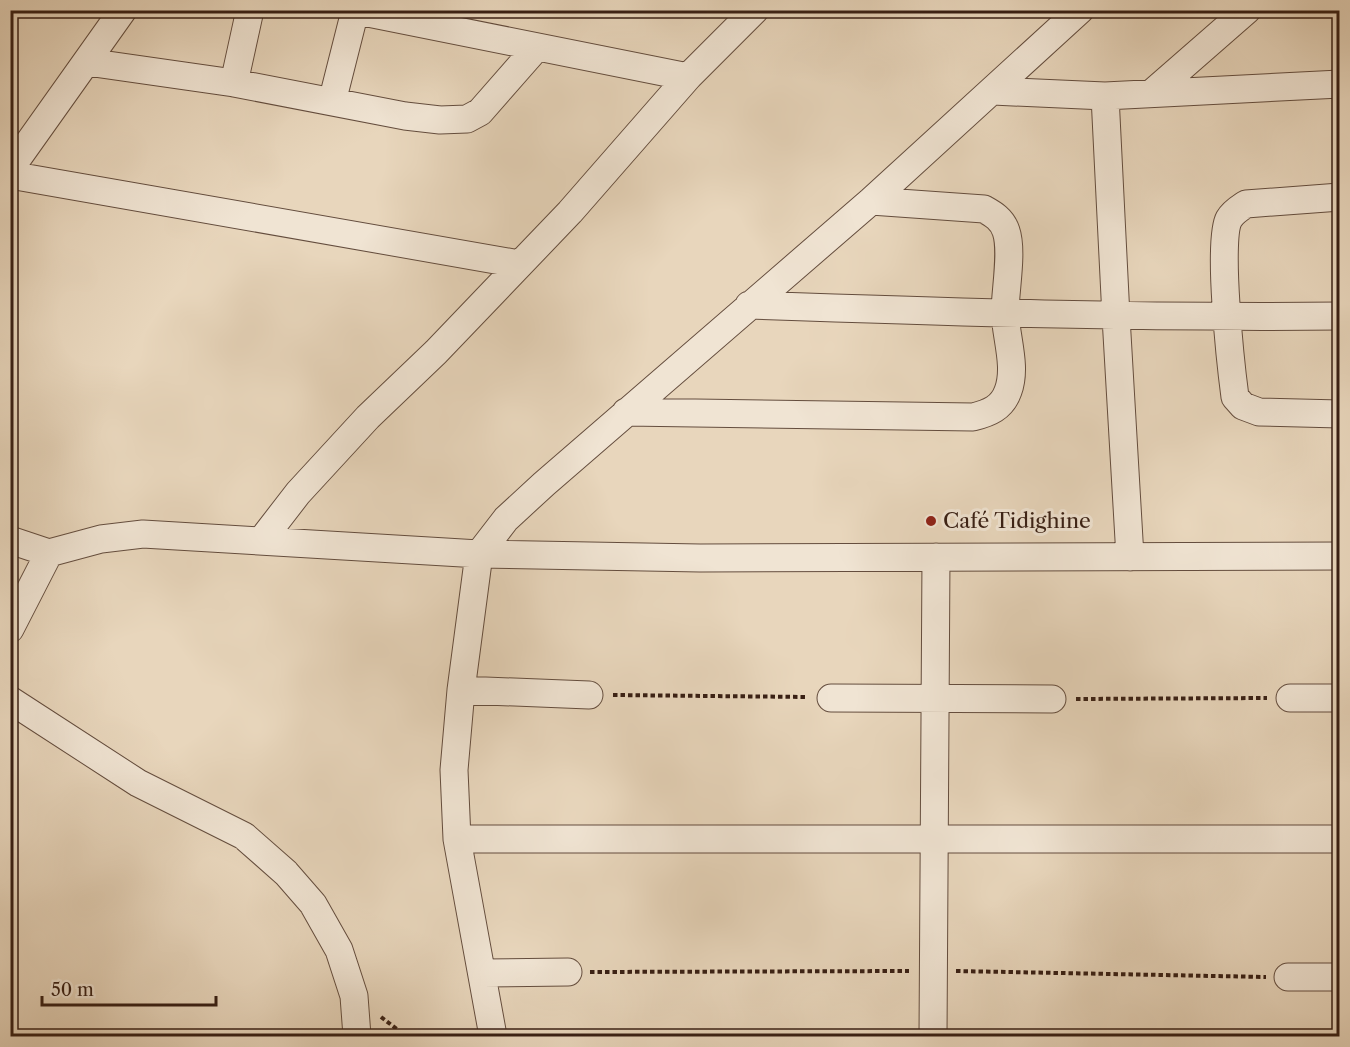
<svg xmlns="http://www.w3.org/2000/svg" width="1350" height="1047" font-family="'Libre Caslon Text',serif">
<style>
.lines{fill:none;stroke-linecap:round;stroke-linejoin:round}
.minor-casing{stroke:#644d3e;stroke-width:29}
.path{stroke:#381f14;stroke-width:4;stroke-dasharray:4.5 3;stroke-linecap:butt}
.minor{stroke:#f0e4d3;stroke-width:27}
.poi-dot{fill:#8f2418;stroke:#f0e4d3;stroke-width:2}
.labels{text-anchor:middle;stroke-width:6;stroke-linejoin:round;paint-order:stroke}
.poi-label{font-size:21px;fill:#381f14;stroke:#f0e4d3;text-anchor:start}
</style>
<rect width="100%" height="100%" fill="#e8d6bc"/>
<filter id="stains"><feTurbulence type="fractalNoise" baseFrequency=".00333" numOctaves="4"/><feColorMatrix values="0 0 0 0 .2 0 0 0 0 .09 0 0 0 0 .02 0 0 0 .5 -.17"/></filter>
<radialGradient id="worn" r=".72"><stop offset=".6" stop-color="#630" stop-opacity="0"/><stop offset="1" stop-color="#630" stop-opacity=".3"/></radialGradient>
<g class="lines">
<g class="minor-casing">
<path id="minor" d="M353 10 688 77
M87 62 234 83 405 116 440 120 467 119 480 112 537 47
M234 83 250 10
M993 91 1105 96 1340 84
M1152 93 1247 10
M1105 96 1116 317 1130 557
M332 102 355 11
M10 169 123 10
M10 175 519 264
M1340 197 1246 204C1240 208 1233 212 1229 219 1217 240 1231 367 1235 397L1243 406 1259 412 1340 414
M749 305C946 312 1142 318 1340 316
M626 412 973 417C989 413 1002 408 1008 391 1017 367 1006 338 1005 313 1005 291 1013 251 1006 231 1002 219 993 214 984 209L871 201
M10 540 49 553
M261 541 298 493 368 417 436 352 570 212 688 77 755 10
M49 553 101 539 143 534 479 554 700 558 1340 556
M10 629 49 553
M461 690 589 695
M831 698 1052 699
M1290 698H1340
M10 700 138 783 244 836 286 873 313 904 339 950 354 996 357 1036
M457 839H1340
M483 973 568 972
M1288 977H1340
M493 1036 457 839 454 770 461 690 479 554 506 519 544 484 871 201 1080 10
M933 1036 936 557"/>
</g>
<path class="path" d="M613 695 807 697
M1076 699 1267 698
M956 971 1266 977
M590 972 909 971
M381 1017 406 1036"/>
<use href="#minor" class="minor"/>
</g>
<circle class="poi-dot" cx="931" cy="521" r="6"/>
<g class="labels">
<g class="poi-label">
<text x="943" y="528">Café Tidighine</text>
</g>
</g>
<rect width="1350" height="1047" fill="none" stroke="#e8d6bc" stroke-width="36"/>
<rect x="12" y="12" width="1326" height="1023" fill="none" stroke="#381f14" stroke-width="3"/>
<rect x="18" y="18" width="1314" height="1011" fill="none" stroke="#381f14" stroke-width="1.5"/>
<path d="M42 996v9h174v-9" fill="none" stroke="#381f14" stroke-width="3"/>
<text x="51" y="996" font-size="18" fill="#381f14" stroke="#f0e4d3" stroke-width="4.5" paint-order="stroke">50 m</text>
<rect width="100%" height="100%" filter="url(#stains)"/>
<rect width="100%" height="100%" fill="url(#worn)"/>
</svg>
